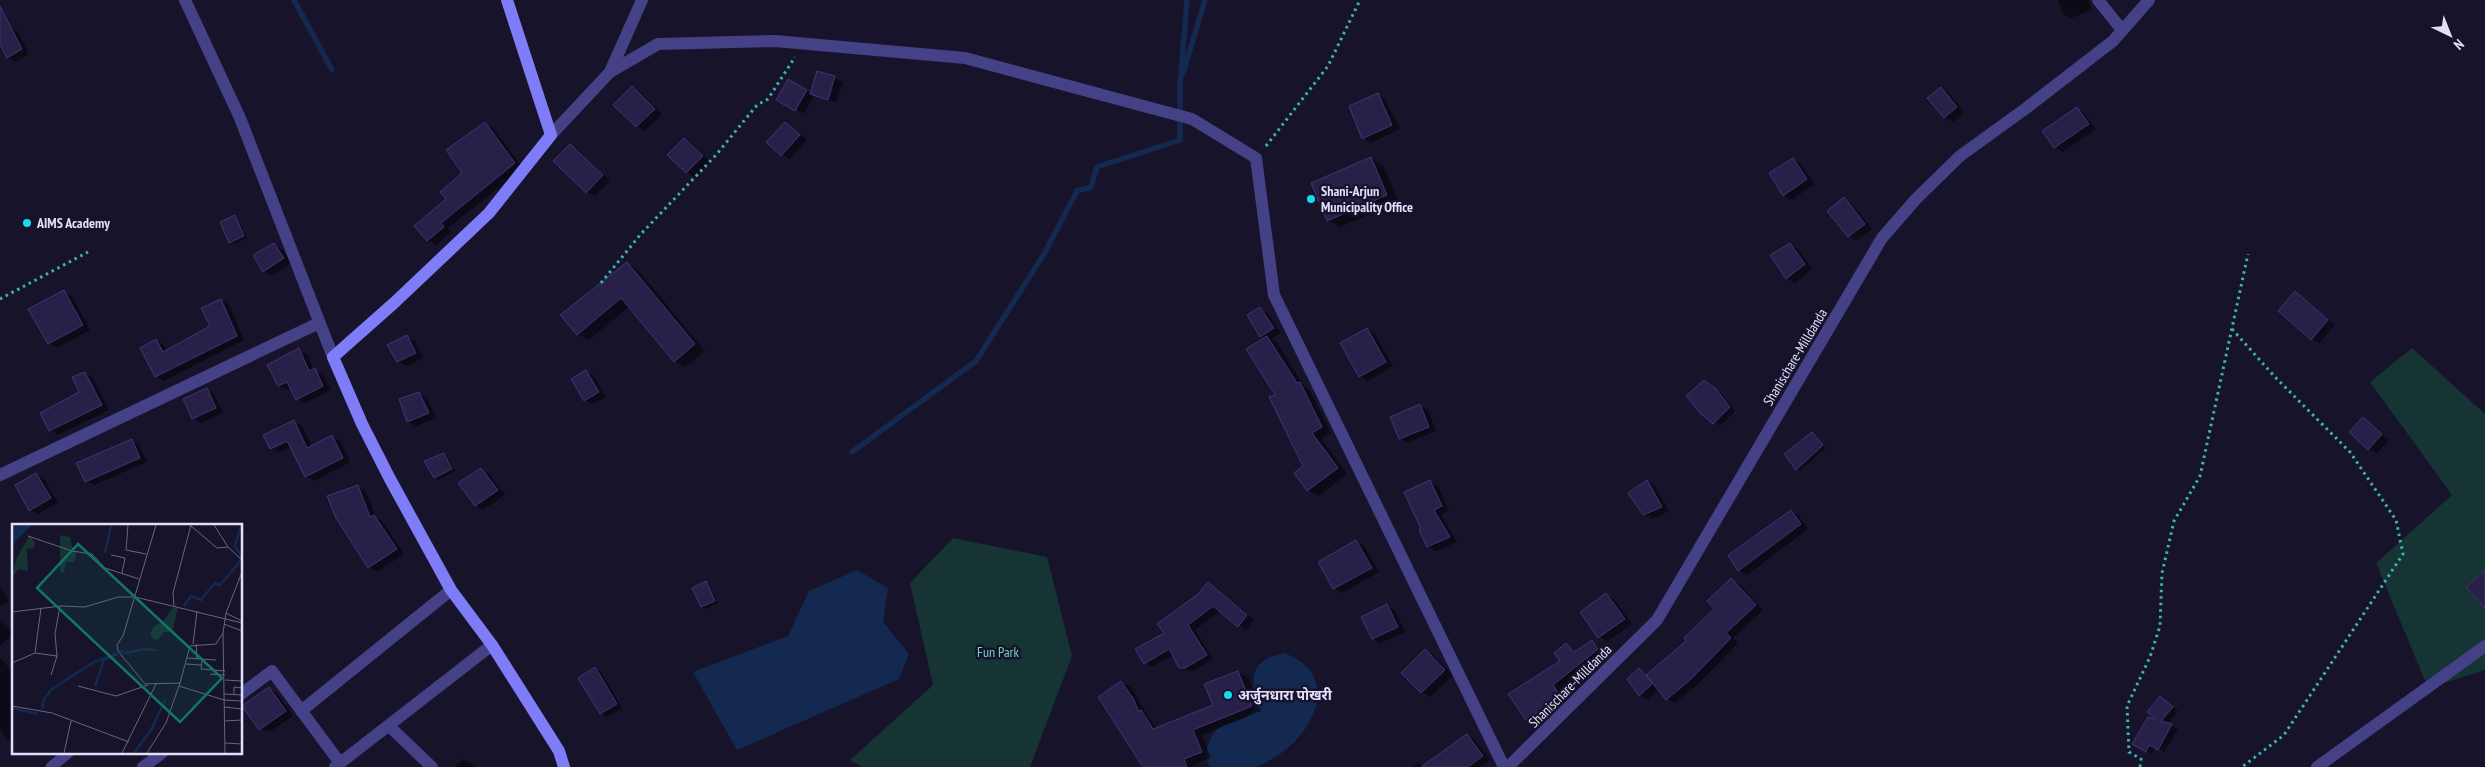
<svg xmlns="http://www.w3.org/2000/svg" width="2485" height="767" font-family="'PT Sans Narrow','Noto Sans Devanagari',sans-serif">
<style>
.green{fill:#163433}
.water{fill:#13294f}
.shadow{fill:#0007;fill-rule:evenodd}
.lines{fill:none;stroke-linecap:round;stroke-linejoin:round}
.stream{stroke:#13294f;stroke-width:5.5}
.building{fill:#29204a;stroke:#413475}
.path{stroke:#39b6af;stroke-width:3;stroke-dasharray:2.5 4;stroke-linecap:butt}
.lane{stroke:#444186;stroke-width:11}
.street{stroke:#444186;stroke-width:12}
.secondary{stroke:#7f7cf7;stroke-width:12}
.poi-dot{fill:#17daf0;stroke:#17132b;stroke-width:2}
.labels{text-anchor:middle;stroke-width:5;stroke-linejoin:round;paint-order:stroke}
.poi-label{font-size:14px;font-weight:bold;fill:#e2dffd;stroke:#17132b;text-anchor:start}
.street-label{font-size:14px;fill:#e2dffd;stroke:#17132b}
.park-label{font-size:14px;fill:#6edabf;stroke:#17132b}
.inset-river{fill:none;stroke:#13294f;stroke-width:2.5}
.inset-road{fill:none;stroke:#68657f;stroke-width:1}
.view{fill:#0f766e;fill-opacity:0.15;stroke:#0f766e;stroke-width:2.5}
.inset-edge{fill:none;stroke:#e2dffd;stroke-width:2.5}
</style>
<rect width="100%" height="100%" fill="#17132b"/>
<path class="green" d="M2412 348 2485 414V670L2428 688 2376 563 2452 495 2370 382Z
M953 538 1047 557 1072 656 1030 767H862L850 760 933 685 910 583Z"/>
<path class="water" d="M857 570 888 588 883 622 909 654 899 679 737 750 693 672 788 636 809 591Z
M1284 653C1342 674 1315 732 1277 756 1270 760 1263 765 1256 767 1242 767 1224 767 1210 767 1206 761 1205 752 1208 745 1217 716 1237 728 1252 712 1264 700 1233 663 1284 653Z"/>
<path class="shadow" d="M2058 0H2089L2092 10 2071 18 2063 14Z
M10 27 18 32 29 54 15 62 8 57 0 41V32Z
M818 72 843 82 836 103 814 95 804 114 778 99 789 80 812 94Z
M632 87 640 92 662 114 645 131 637 126 615 105Z
M1941 88 1949 93 1964 112 1953 122 1945 117 1929 98Z
M1378 95 1385 99 1400 129 1371 143 1363 138Z
M2077 108 2084 113 2096 129 2063 152 2055 147Z
M785 123 807 140 790 159 782 155Z
M485 124 493 128 523 168 448 228 451 232 436 245 428 240 447 199 464 173Z
M684 139 692 144 710 162 694 177 686 172Z
M570 145 578 150 610 181 595 196 587 192Z
M1371 158 1383 165 1399 202 1340 227 1328 220Z
M1793 159 1801 164 1814 184 1792 200 1784 196 1770 173Z
M1844 199 1852 204 1872 229 1856 241 1849 236Z
M235 216 238 219 247 238 234 244 230 242Z
M274 245 282 249 291 263 272 276 264 271Z
M1790 245 1798 249 1812 269 1795 283 1787 279 1771 255Z
M627 263 638 270 705 351 685 367 674 361 630 306 589 340 578 334 562 315Z
M64 292 72 296 90 330 57 348 49 343Z
M2295 293 2335 325 2319 343 2312 339Z
M221 300 229 305 244 340 164 381 156 376V341L164 345 167 351 211 327Z
M1260 309 1268 313 1281 333 1271 339 1277 343 1304 386 1309 389 1331 433 1321 438 1347 474 1318 496 1308 490 1305 467 1276 395 1266 338 1261 336Z
M1367 330 1375 334 1393 366 1368 381 1360 376Z
M407 337 415 341 423 358 406 366 398 362Z
M299 350 307 354 314 370 323 374 331 390 305 403 297 399 292 388 287 390 279 386Z
M586 372 594 376 606 397 592 404 585 400Z
M85 373 93 378 109 410 58 435 50 430 80 393Z
M1710 385 1722 394 1735 411 1720 426 1701 412Z
M207 389 214 394 223 413 201 423 193 418 184 399Z
M419 394 427 398 436 418 416 426 408 422Z
M1420 406 1428 410 1436 431 1408 443 1400 438Z
M2363 419 2389 440 2377 453 2369 449Z
M294 422 302 426 312 447 332 437 340 441 350 462 314 481 306 476 291 447 278 453 271 448ZM292 437 293 439 274 449V446Z
M1812 433 1826 448 1800 471 1797 469Z
M132 441 139 445 147 462 94 485 86 481Z
M444 454 447 456 455 471 438 480 435 478Z
M481 469 489 474 505 495 483 510 475 505Z
M36 474 44 479 58 503 38 514 30 510Z
M1430 481 1438 486 1449 511 1441 515 1457 542 1436 551 1428 546 1423 529Z
M1647 481 1655 486 1669 511 1652 519 1644 514Z
M358 486 366 491 376 517 382 521 404 554 377 572 369 567Z
M1791 511 1799 516 1808 529 1747 575 1739 570 1730 556Z
M1356 542 1364 546 1379 572 1342 593 1334 588Z
M1731 580 1739 584 1763 610 1733 638 1738 643 1699 683 1675 703 1667 699 1659 689 1648 700 1640 695 1629 679 1639 670 1648 675 1688 641 1716 610Z
M706 583 709 585 718 603 705 609 702 607Z
M0 587 9 601 0 606Z
M1215 588 1254 620 1246 630 1220 611 1195 630 1213 659 1193 671H1188L1180 667 1173 655 1152 667 1145 663 1166 633Z
M1606 594 1614 599 1632 624 1607 641 1599 637Z
M1387 606 1395 610 1405 632 1380 643 1373 638Z
M0 621 13 634 0 646Z
M1592 642 1599 646 1605 653 1560 689 1567 701 1533 723 1526 719 1562 661 1567 644 1576 652Z
M1425 651 1433 655 1453 675 1430 697 1422 692 1403 673Z
M0 657 14 674V746L0 730Z
M595 668 601 672 622 708 607 717 601 713Z
M1238 672 1248 678 1261 711 1202 735 1211 758 1193 765 1194 767H1145L1121 682 1132 688 1147 715 1158 729 1214 706Z
M269 689 277 693 293 716 271 731H266L257 726Z
M2160 697 2178 711 2167 724 2178 729 2164 752 2156 747 2152 754 2134 744 2161 722 2148 712Z
M1467 735 1474 739 1490 760 1480 767H1413L1418 763 1424 767Z
M463 759 471 763 475 767H454Z"/>
<g class="lines">
<path class="stream" d="M294 0 332 70
M1183 73 1205 0
M852 452 976 361 1044 254 1077 191 1091 187 1097 167 1180 140V84L1187 0"/>
</g>
<path class="building" d="M0 6 22 49 7 58 0 44Z
M817 71 835 76 828 100 810 94Z
M788 79 807 90 795 111 776 100Z
M632 86 655 109 636 127 613 105Z
M1941 87 1957 107 1944 118 1927 98Z
M1378 93 1392 125 1362 139 1349 106Z
M2077 107 2089 124 2054 148 2042 131Z
M485 122 515 163 441 223 444 227 427 241 414 226 446 199 440 192 462 173 446 150Z
M785 122 800 135 781 156 766 142Z
M684 138 703 156 686 173 667 155Z
M570 144 603 175 586 193 553 161Z
M1371 157 1387 195 1327 221 1311 183Z
M1793 158 1807 179 1783 196 1769 173Z
M1844 197 1865 224 1848 237 1827 211Z
M235 215 244 236 229 243 220 222Z
M274 243 284 258 263 272 253 255Z
M1790 243 1805 264 1786 279 1770 255Z
M627 262 695 344 674 362 621 298 577 335 560 315Z
M64 290 83 325 48 344 28 309Z
M2295 291 2328 320 2311 340 2278 311Z
M221 299 237 336 155 377 140 348 156 339 163 352 210 326 201 308Z
M1260 307 1274 328 1260 337 1247 315Z
M1367 328 1386 362 1359 377 1340 343Z
M407 335 416 353 397 362 387 345Z
M1267 336 1297 383 1300 382 1322 427 1312 433 1338 468 1307 491 1294 473 1303 466 1269 397 1275 395 1246 349Z
M299 348 309 371 315 368 323 386 296 400 287 382 278 386 267 365Z
M586 370 599 392 584 401 571 379Z
M85 372 102 405 49 431 40 413 79 392 72 377Z
M1704 380 1716 389 1730 407 1713 424 1700 413 1686 396Z
M207 388 216 408 192 419 183 399Z
M419 392 429 413 407 422 399 399Z
M1420 404 1429 427 1399 439 1390 417Z
M2363 417 2382 434 2368 450 2349 432Z
M294 420 307 448 332 435 343 458 305 477 287 441 270 449 263 435Z
M1812 432 1823 445 1796 470 1784 454Z
M132 439 140 458 85 482 76 463Z
M444 453 452 469 434 478 424 461Z
M481 468 498 490 475 506 458 483Z
M36 473 51 498 29 511 15 485Z
M1430 480 1442 506 1434 510 1450 537 1427 547 1419 530 1421 529 1404 492Z
M1647 480 1662 507 1643 515 1628 493Z
M358 485 370 517 374 515 397 549 368 568 336 518 327 496Z
M1791 510 1801 524 1738 571 1728 555Z
M1356 540 1372 568 1333 589 1318 562Z
M2485 570V608L2466 587Z
M1731 578 1756 605 1726 633 1731 638 1691 679 1666 700 1646 675 1686 641 1684 638 1714 609 1707 601Z
M706 581 715 601 701 607 692 588Z
M1208 582 1247 615 1238 627 1213 606 1188 625 1207 655 1185 668H1179L1169 649 1144 664 1135 649 1164 633 1157 624 1198 594Z
M1606 593 1625 619 1598 638 1580 612Z
M1387 604 1398 627 1372 639 1361 617Z
M1592 640 1598 649 1553 685 1561 697 1526 720 1508 694 1560 661 1554 653 1566 643 1574 652Z
M1425 649 1445 670 1421 693 1401 673Z
M595 667 617 704 600 714 578 678Z
M1639 668 1653 683 1639 696 1627 679Z
M1238 671 1252 706 1193 730 1202 752 1184 759 1187 767H1143L1098 697 1121 681 1134 700 1138 711 1141 710 1153 729 1213 705 1204 684Z
M269 687 286 711 259 730 242 706Z
M2160 696 2173 707 2161 721 2172 724 2158 750 2149 745 2146 752 2132 744 2148 717 2156 719 2147 712Z
M1467 734 1483 756 1468 767H1421Z"/>
<g class="lines">
<path class="path" d="M1266 146 1328 66 1360 0
M601 283 640 235 716 155 757 105 768 99 795 57
M0 299 88 252
M2232 329 2275 377 2350 452 2396 520 2403 554 2284 735 2242 767
M2140 767 2141 759 2129 752 2127 706 2150 657 2160 626 2162 573 2174 521 2200 476 2248 254"/>
<path class="lane" d="M51 767 68 753"/>
<path class="street" d="M185 0 240 118 333 357
M2098 0 2122 30
M610 72 642 0
M551 135 610 72 658 44 775 41 965 58 1192 119 1256 158 1274 295 1504 767
M0 475 319 323
M241 694 272 671 340 763
M301 711 451 590
M389 726 432 767
M143 767 162 753
M335 767 492 645
M1508 767 1657 620 1882 238 1916 199 1960 156 2025 109 2113 41 2149 0
M2317 767 2485 646"/>
<path class="secondary" d="M507 0 551 135 489 213 394 303 333 357 362 424 390 479 451 590 492 645 559 751 564 767"/>
</g>
<g class="poi-dot">
<circle cx="1311" cy="199" r="5"/>
<circle cx="27" cy="223" r="5"/>
<circle cx="1228" cy="695" r="5"/>
</g>
<g class="labels">
<g class="poi-label">
<text x="1321" y="196">Shani-Arjun<tspan x="1321" dy="16">Municipality Office</tspan></text>
<text x="37" y="228">AIMS Academy</text>
<text x="1238" y="700">अर्जुनधारा पोखरी</text>
</g>
<g class="street-label">
<text transform="translate(1795 357) rotate(-59)" y="5">Shanischare-Milldanda</text>
<text transform="translate(1570 686) rotate(-45)" y="5">Shanischare-Milldanda</text>
</g>
<g class="park-label">
<text x="998" y="657">Fun Park</text>
</g>
</g>
<g transform="translate(12 524)">
<rect width="230" height="230" fill="#17132b"/>
<path d="M18 11 23 19 22 24 15 25 16 47 7 45 0 52 5 33ZM48 11 58 13 61 26 65 28 62 38H54L52 49 48 48ZM161 83 166 84 160 108H152L147 115 142 116 138 110 142 102 151 98Z" fill="#163433"/>
<path d="M0 1H20L3 18 0 29Z" fill="#13294f"/>
<path class="inset-river" d="M229 1 223 22 230 33M93 29 99 1M172 82 179 72 189 76 203 59 208 61 230 35M108 127 114 129 132 125 144 126M83 162 92 136 102 132M0 184 26 190M30 185 32 175 40 165 82 138 105 130M122 229 139 206 153 176"/>
<path class="inset-road" d="M116 1 114 26 134 30M144 1 111 112 105 121 106 127 133 160 168 159 178 122 204 120 211 109M202 1 216 23 230 36M179 2 205 24 216 23M16 12 60 27 80 30 93 44 127 55M99 31 113 34 110 49M162 82 161 69 179 1M0 88 49 82 73 83 106 73H123L230 99M214 89 230 97M212 100 230 107M181 120 185 87M184 120 185 135M23 129 29 84M175 134 204 136M190 136 189 145 213 147M0 139 23 129 45 132 43 110 48 82M174 140 189 141M198 150 213 151M39 151 45 132M213 156 230 157M66 162 104 172 136 161M167 162 212 176 230 177M212 170 230 171M222 170V163L230 164M0 182 40 189 117 218M212 183 230 185M212 197 230 196M213 219 230 220M52 229 59 197M110 229 144 160M135 229 154 199 168 159M213 229 211 109 214 89 230 48"/>
<path class="view" d="M66 20 210 154 168 198 25 64Z"/>
<rect width="230" height="230" class="inset-edge"/>
</g>
<g transform="translate(2450 35) rotate(137)" stroke="#17132b" stroke-width="4" paint-order="stroke">
<path d="M0-4L9 19L0 12L-9 19Z" fill="#e2dffd"/>
<text y="-8" font-size="14" font-weight="bold" text-anchor="middle" fill="#e2dffd">N</text>
</g>
</svg>
